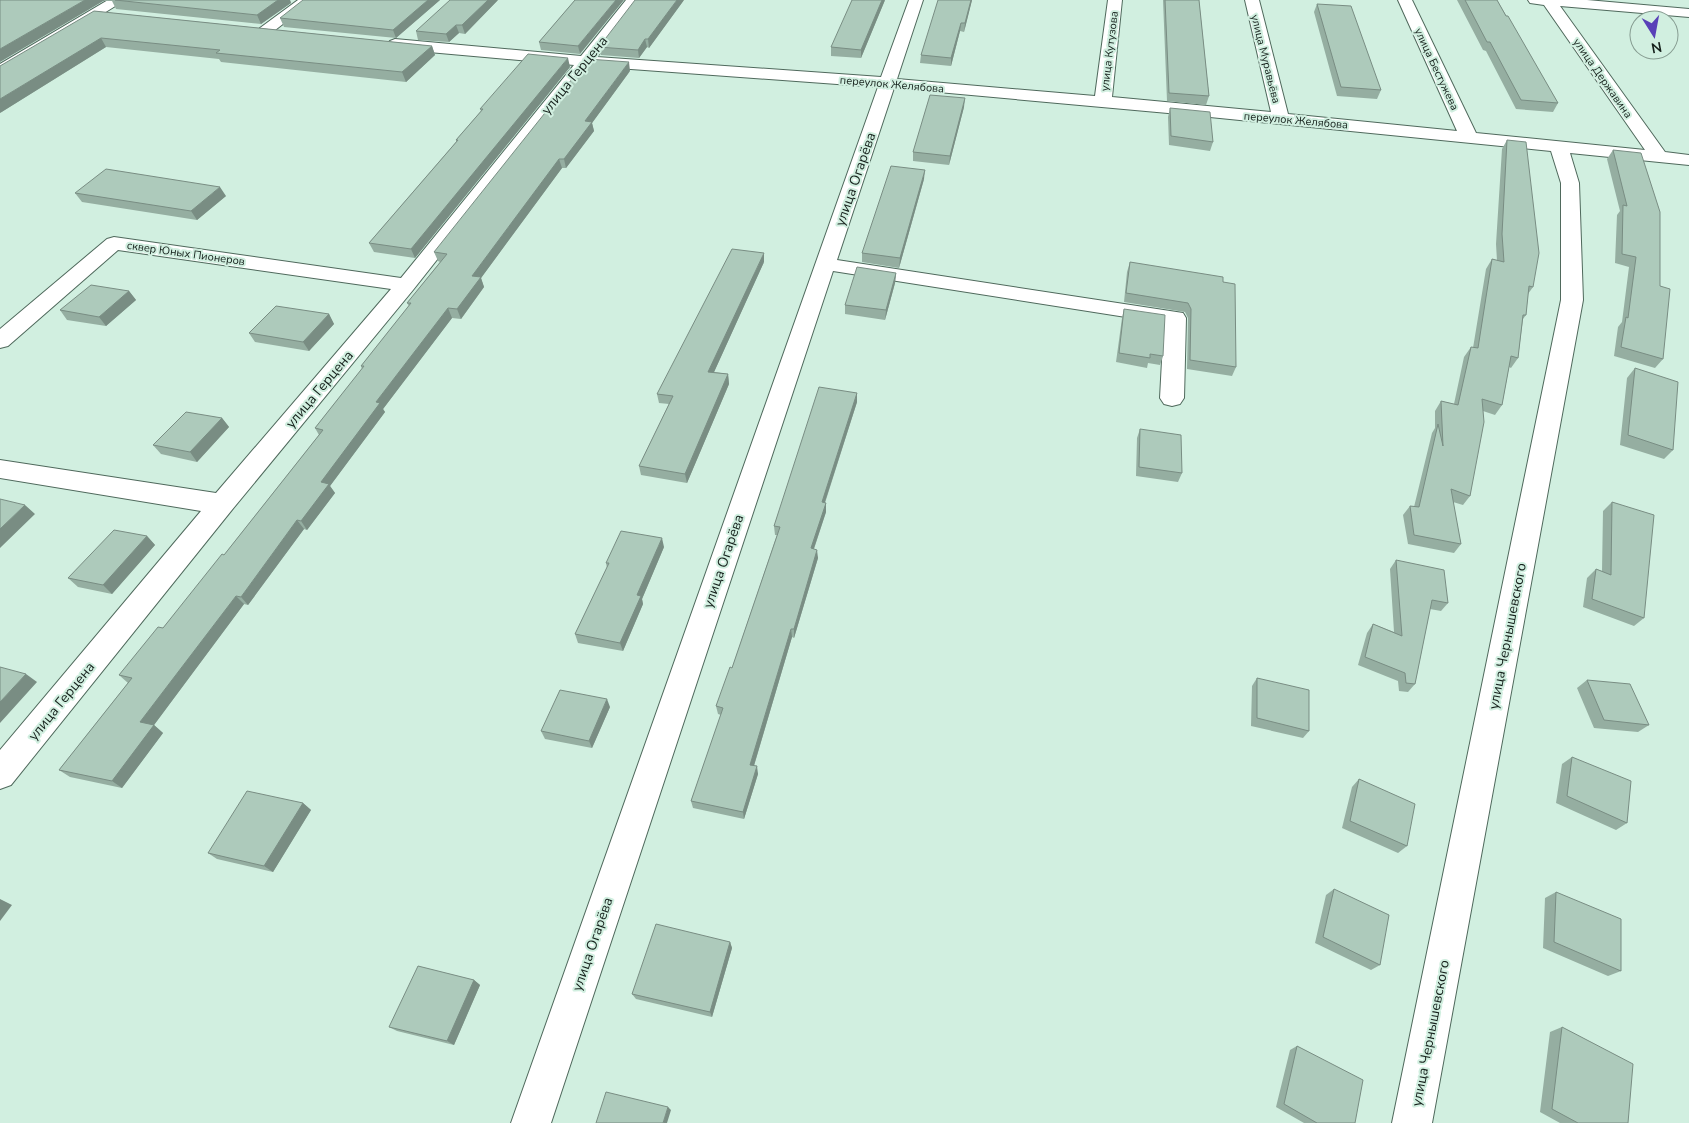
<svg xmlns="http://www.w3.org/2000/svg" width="1689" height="1123" font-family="'Nunito Sans',sans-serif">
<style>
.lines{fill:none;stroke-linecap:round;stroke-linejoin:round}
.minor-casing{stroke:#4f695c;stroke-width:2}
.minor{fill:#fff;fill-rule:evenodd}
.wall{fill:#95aea1}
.shaded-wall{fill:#798d83}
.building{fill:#adcabb;stroke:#798d83}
.labels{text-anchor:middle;stroke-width:4;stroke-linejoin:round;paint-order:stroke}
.far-street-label{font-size:11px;fill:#15201b;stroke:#d1efe0}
.street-label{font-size:14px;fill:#15201b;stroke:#d1efe0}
</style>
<rect width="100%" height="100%" fill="#d1efe0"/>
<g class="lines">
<g class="minor-casing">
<path id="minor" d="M108 0H125L6 74 0 76V64Z
M298 0H314L270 34H260L257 31 260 28Z
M626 0H641L597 57 881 77 909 0H923L897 79 1095 96 1108 0H1122L1112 97 1271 112 1245 0H1259L1288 114 1457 131 1398 0H1412L1476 133 1645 150 1544 5 1530 3 1528 0H1587L1689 9V17L1560 6 1665 152 1689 155V165L1570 153 1579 183 1583 300 1432 1123H1392L1561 300V183L1551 151 1190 115 894 88 837 260 1183 313 1186 318 1184 398 1180 404 1172 406 1164 404 1160 398 1164 323 833 271 551 1123H511L878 87 590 66 413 290 231 511 11 785 0 789V750L201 511 0 478V460L216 493 391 289 118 250 8 346 0 348V329L107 239 114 237 401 278 574 65 395 49 390 47 387 44 390 41 395 39 581 56Z"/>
</g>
<use href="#minor" class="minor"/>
</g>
<path class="wall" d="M0 0H290L291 3 261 24 116 9 112 1Z
M440 0 396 38 284 27 280 18Z
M498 0 465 34 459 33 449 42 418 40 416 31Z
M575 0 580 54 541 50 539 42Z
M684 0 649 48 647 47 639 58 601 55 599 47Z
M885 0 861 58 831 56V47Z
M972 0 964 32 960 31 951 66 920 63 921 55Z
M1163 0H1199L1209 96 1206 105 1167 101Z
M1457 0H1497L1558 103 1553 112 1516 109 1486 51 1483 50Z
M1317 4 1381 90 1377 99 1337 96 1314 12Z
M94 11 432 46 435 55 406 82 221 62 219 59 106 47 0 113Z
M570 67 415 258 374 252 369 243 456 142V140L481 111 480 109Z
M630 71 592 123 594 131 566 168H562L481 278 484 287 461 319 452 318 383 409 385 412 330 486 335 493 307 530 304 529 248 605 244 604 154 725 163 733 122 788 70 777 59 770 128 683 119 675 163 628 224 555 319 435 315 428 362 369 361 366 409 306 407 303 440 262 438 261 434 252Z
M964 107 949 165 913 161V152Z
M1170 108 1213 142 1210 151 1169 145 1168 117Z
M1507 140 1533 287 1528 294 1526 315 1523 319 1518 358 1511 368 1509 367 1502 405 1495 415 1483 411 1470 496 1463 505 1453 502 1461 544 1454 553 1408 544 1403 515 1410 506 1414 507 1432 433 1435 428V411L1441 401 1454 404 1464 357 1471 347 1473 348 1486 269 1492 259 1497 261 1496 244 1502 149Z
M1613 150 1660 286 1663 359 1655 368 1614 356 1618 327 1622 322 1629 267 1615 263 1617 215 1620 211 1607 159Z
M924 179 899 268 862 262V253Z
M75 193 226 196 197 220 82 202Z
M764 262 714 372 728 374 729 384 687 483 641 475 639 466 669 404 659 403 657 394Z
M1130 262 1223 282 1236 367 1232 376 1187 369 1188 318 1185 312 1124 302 1127 272Z
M896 273 895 283 885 320 845 314V305Z
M129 291 136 300 106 326 67 320 60 310Z
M1124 309 1163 356 1160 365 1148 363 1147 368 1116 362 1122 318Z
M329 314 334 324 309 351 255 342 249 333Z
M1635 368 1673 450 1664 459 1620 445 1627 378Z
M857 393V402L825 503H826V512L814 549 818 558 794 638 792 637 754 766 758 774 744 819 693 808 691 801 721 715 718 714 716 706 732 668 777 535H775L774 526Z
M222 418 229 427 197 462 161 454 153 445Z
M1140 429 1182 473 1178 482 1136 476 1137 438Z
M1612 502 1644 618 1634 626 1583 607 1587 578 1596 569 1602 571 1603 511Z
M147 536 155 545 112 594 78 587 68 578Z
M664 547 642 599 643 604 623 651 578 643 575 634 607 568 606 563Z
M1396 560 1448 603 1441 611 1430 609 1415 684 1408 692 1399 691 1398 681 1358 665 1367 633 1373 624 1394 632 1390 569Z
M1257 678 1309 731 1303 738 1251 726 1252 686Z
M1587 680 1649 725 1638 732 1594 728 1577 688Z
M610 707 592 748 545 739 541 731Z
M1572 757 1627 823 1616 830 1556 803 1562 764Z
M1359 779 1407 846 1398 853 1342 828 1352 787Z
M303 803 311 810 273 872 217 859 208 853Z
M1334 889 1380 965 1371 970 1315 943 1326 895Z
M1556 892 1621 971 1608 976 1543 948 1545 898Z
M730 942 732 948 712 1017 636 999 632 994Z
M474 980 480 985 454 1045 397 1031 389 1027Z
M1562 1027 1628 1123H1560L1540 1112 1550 1032Z
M1297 1046 1355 1123H1304L1276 1107 1290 1050Z"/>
<path class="shaded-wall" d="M85 0H105L0 62V49Z
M278 0H290L291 3 261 24 257 15Z
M428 0H440L396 38 393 30Z
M488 0H498L465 34 462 25Z
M616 0H624L580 54 578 46Z
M677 0H684L649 48 648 39Z
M882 0H885L861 58V50Z
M971 0H972L964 32 965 23Z
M961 23 960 31 951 66V58Z
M456 25 459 33 449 42 446 34Z
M101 38 106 47 0 113V99Z
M645 39 647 47 639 58 638 50Z
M432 46 435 55 406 82 402 72Z
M568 58 570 67 415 258 411 249Z
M629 62 630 71 592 123 594 131 566 168 564 159 585 121Z
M965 98 964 107 949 165 950 156Z
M559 159 562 168 481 278 484 287 461 319 457 309 472 276Z
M925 170 924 179 899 268 900 258Z
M220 187 226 196 197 220 191 211Z
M764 253V262L710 381 708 372Z
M896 273 895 283 885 320 886 310Z
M129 291 136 300 106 326 99 317Z
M448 308 452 318 383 409 385 412 330 486 335 493 307 530 301 521 321 482 376 402Z
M329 314 334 324 309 351 303 342Z
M728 374 729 384 687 483 685 474Z
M857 393V402L822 511V502Z
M222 418 229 427 197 462 190 452Z
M826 503V512L811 557V548Z
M25 505 35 514 0 548V529Z
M297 520 304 529 248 605 241 597Z
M147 536 155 545 112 594 103 585Z
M662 538 664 547 642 599 643 604 623 651 620 643 637 595Z
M817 550 818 558 794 638V629Z
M236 596 244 604 154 725 163 733 122 788 112 781 140 722Z
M791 629 792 637 752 772 750 765Z
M26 674 37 682 0 723V702Z
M607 699 610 707 592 748 589 741Z
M757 766 758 774 744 819 743 812Z
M303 803 311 810 273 872 264 866Z
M0 899 12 905 0 921Z
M730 942 732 948 712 1017 710 1012Z
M474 980 480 985 454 1045 447 1041Z
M668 1107 671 1110 667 1123H663Z"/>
<path class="building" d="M0 0H85L0 49Z
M115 0H278L257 15Z
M303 0H428L393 30 280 18Z
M450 0H488L462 25H456L446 34 416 31Z
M575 0H616L578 46 539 42Z
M635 0H677L648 39H645L638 50 599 47Z
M852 0H882L861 50 831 47Z
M938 0H971L965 23H961L951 58 921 55Z
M1165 0H1199L1209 96 1169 93Z
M1465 0H1497L1506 16H1508L1558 103 1521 100 1490 42H1487Z
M1317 4 1351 6 1381 90 1341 87Z
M94 11 432 46 402 72 216 53 220 50 101 38 0 99V66Z
M528 54 568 58 411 249 369 243 458 140H456L483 109H480Z
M588 59 629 62 585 121 592 122 564 159H559L472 276 481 277 457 309 448 308 376 402 380 403 321 482 329 484 301 521 297 520 241 597 236 596 140 722 154 725 112 781 59 770 132 678 119 675 158 627 163 628 222 554 224 555 323 430 315 428 364 366H361L411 303H407L447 254 434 252Z
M930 95 965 98 950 156 913 152Z
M1170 108 1210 112 1213 142 1171 136Z
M1507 140 1526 142 1539 253 1533 287 1529 286 1526 315H1523L1518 358 1511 356 1502 405 1482 399 1484 422 1470 496 1451 489 1461 544 1414 535 1410 506 1419 507 1438 424 1443 446 1441 401 1458 405 1471 347 1478 348 1492 259 1504 262 1502 234Z
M1613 150 1641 153 1660 212V286L1670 289 1663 359 1621 347 1626 317 1628 318 1636 257 1622 254 1623 205 1627 206Z
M891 166 925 170 900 258 862 253Z
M106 169 220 187 191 211 75 193Z
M732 249 764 253 708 372 728 374 685 474 639 466 673 396 657 394Z
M1130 262 1223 277V282L1235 284 1236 367 1190 360 1191 309 1188 303 1126 293Z
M857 267 896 273 886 310 845 305Z
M91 285 129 291 99 317 60 310Z
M276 306 329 314 303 342 249 333Z
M1124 309 1165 315 1163 356 1150 354V358L1119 353Z
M1635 368 1678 382 1673 450 1628 435Z
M819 387 857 393 822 502 826 503 811 548 817 550 794 629H791L750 765 757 766 743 812 691 801 723 708 716 706 730 667 732 668 780 527 774 526Z
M186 412 222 418 190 452 153 445Z
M1140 429 1181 435 1182 473 1139 467Z
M0 499 25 505 0 529Z
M1612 502 1654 515 1644 618 1592 599 1596 569 1611 575Z
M114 530 147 536 103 585 68 578Z
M621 531 662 538 637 595 641 596 620 643 575 634 609 563H606Z
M1396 560 1444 570 1448 603 1432 600 1415 684 1406 683 1405 673 1365 657 1373 624 1402 636Z
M0 667 26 674 0 702Z
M1257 678 1309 690V731L1257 718Z
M1587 680 1630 684 1649 725 1604 720Z
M560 690 607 699 589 741 541 731Z
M1572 757 1631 781 1627 823 1567 796Z
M1359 779 1415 804 1407 846 1350 821Z
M247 791 303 803 264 866 208 853Z
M1334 889 1389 915 1380 965 1323 937Z
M1556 892 1621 919V971L1554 942Z
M656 924 730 942 710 1012 632 994Z
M418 966 474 980 447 1041 389 1027Z
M1562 1027 1633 1064 1628 1123H1578L1552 1109Z
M1297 1046 1363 1080 1355 1123H1317L1284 1104Z
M606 1092 668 1107 663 1123H596Z"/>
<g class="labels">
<g class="far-street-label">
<text transform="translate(1109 51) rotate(-83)" y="4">улица Кутузова</text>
<text transform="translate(1266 59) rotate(76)" y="4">улица Муравьёва</text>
<text transform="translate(1437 69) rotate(65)" y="4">улица Бестужева</text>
<text transform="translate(1603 78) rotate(55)" y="4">улица Державина</text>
<text transform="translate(892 84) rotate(5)" y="4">переулок Желябова</text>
<text transform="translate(1296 120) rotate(5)" y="4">переулок Желябова</text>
<text transform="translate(186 253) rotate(8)" y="4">сквер Юных Пионеров</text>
</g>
<g class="street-label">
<text transform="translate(574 75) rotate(-51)" y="5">улица Герцена</text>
<text transform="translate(855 179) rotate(-71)" y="5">улица Огарёва</text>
<text transform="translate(319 389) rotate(-50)" y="5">улица Герцена</text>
<text transform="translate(723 561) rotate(-71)" y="5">улица Огарёва</text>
<text transform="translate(1507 636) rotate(-79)" y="5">улица Чернышевского</text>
<text transform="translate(61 701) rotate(-51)" y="5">улица Герцена</text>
<text transform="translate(592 944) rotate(-71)" y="5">улица Огарёва</text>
<text transform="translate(1430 1033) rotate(-79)" y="5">улица Чернышевского</text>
</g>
</g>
<g transform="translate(1654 35) rotate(169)"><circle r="24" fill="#d1efe0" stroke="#869c91"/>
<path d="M0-4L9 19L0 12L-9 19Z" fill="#5940b8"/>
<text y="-8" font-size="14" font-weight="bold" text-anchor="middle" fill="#15201b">N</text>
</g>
</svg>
